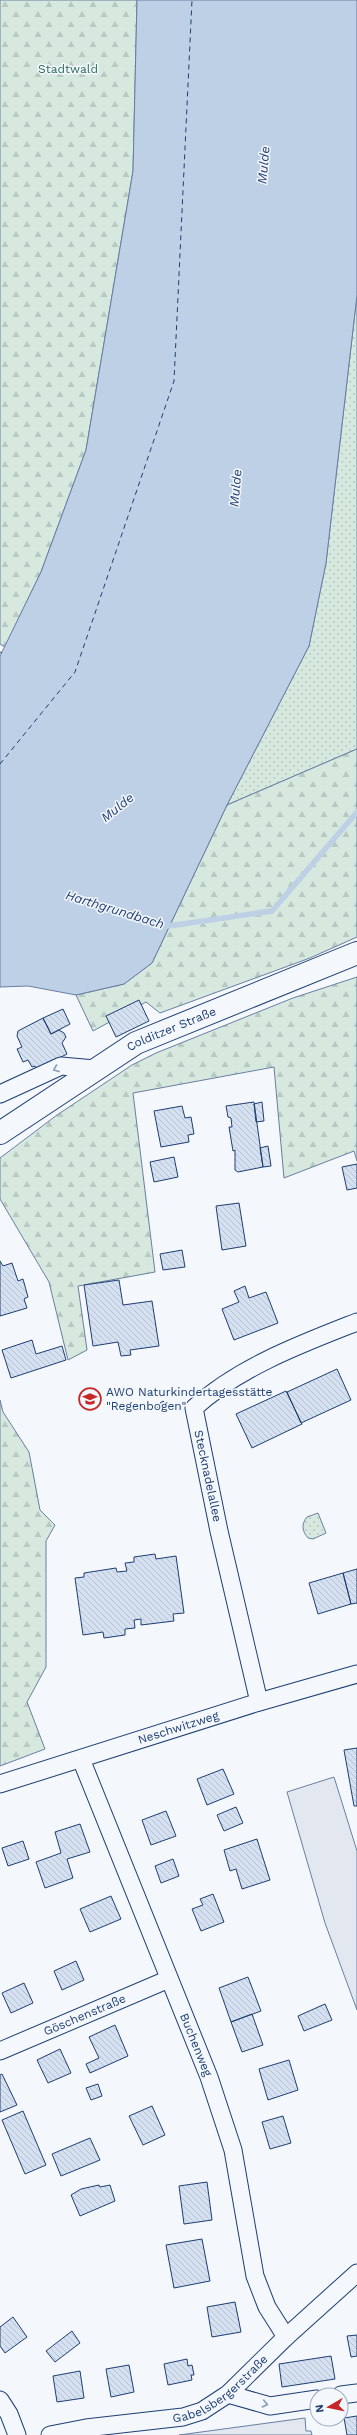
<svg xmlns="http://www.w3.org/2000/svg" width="357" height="2435" font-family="'Work Sans',sans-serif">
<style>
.green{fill:url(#green-dots);stroke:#687fa3}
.forest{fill:url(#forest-firs);stroke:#687fa3}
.parking{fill:#e3e8f0;stroke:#687fa3}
.water{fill:#bed0e5;stroke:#687fa3}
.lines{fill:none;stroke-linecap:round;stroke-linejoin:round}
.stream{stroke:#bed0e5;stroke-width:5.5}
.ferry{stroke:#1d3f73;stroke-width:1;stroke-dasharray:5 4;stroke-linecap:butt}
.building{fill:url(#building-back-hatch);stroke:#1d3f73}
.street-casing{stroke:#1d3f73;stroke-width:19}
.primary-casing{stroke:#1d3f73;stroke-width:24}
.street{stroke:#f4f7fb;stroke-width:17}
.primary{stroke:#f4f7fb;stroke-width:22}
.fence{stroke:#1d3f73;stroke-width:1;stroke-dasharray:5 2;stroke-linecap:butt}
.oneway{stroke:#889bb7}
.labels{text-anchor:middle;stroke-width:3;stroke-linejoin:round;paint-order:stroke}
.park-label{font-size:12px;fill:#2c6c60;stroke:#f4f7fb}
.street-label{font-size:12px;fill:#1d3f73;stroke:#f4f7fb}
.poi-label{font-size:12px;fill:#1d3f73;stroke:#f4f7fb;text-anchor:start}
.water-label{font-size:13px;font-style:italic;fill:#1d3f73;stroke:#f4f7fb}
</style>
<defs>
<pattern id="green-dots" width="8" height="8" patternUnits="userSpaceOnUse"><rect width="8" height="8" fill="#d7e8df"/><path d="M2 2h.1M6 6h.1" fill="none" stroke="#b8c8c3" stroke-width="1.8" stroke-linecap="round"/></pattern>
<pattern id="forest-firs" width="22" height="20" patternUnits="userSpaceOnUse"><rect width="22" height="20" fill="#d7e8df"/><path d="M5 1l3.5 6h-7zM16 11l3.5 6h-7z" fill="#b8c8c3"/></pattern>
<pattern id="building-back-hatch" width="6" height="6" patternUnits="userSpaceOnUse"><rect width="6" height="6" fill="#d5e0f0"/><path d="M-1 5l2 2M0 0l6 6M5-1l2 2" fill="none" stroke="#b6c1d1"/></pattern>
</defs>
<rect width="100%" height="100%" fill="#f4f7fb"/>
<path class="green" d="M357 295V749L227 805 309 646 326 563Z
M318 1513 326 1533 313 1539 308 1538C302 1531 301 1524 307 1517Z"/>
<path class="forest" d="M0 0H137L133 171 86 450 41 572 5 647 0 644Z
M357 749V937L310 958 160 1013 146 1002 93 1031 76 995 124 984 152 963 227 805Z
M357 977V1161L354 1151 284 1178 274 1067 133 1093 155 1272 78 1286 87 1350 68 1360 49 1282 0 1199V1158L57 1115 132 1065 156 1053 293 998Z
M0 1400 3 1412 29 1452 40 1510 55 1525 46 1541V1667L27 1702 45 1749 0 1766Z"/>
<path class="parking" d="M334 1777 357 1851V2010L325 1923 287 1792Z
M305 2418 306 2431H311L312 2435H179Z"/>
<path class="water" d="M137 0H357V295L326 563 309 646 227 805 152 963 124 984 76 995 28 986 0 987V656L41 572 86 450 133 171Z"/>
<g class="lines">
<path class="stream" d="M162 924 169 926 272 911 357 812"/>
<path class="ferry" d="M0 764 75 672 174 381 192 0"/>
</g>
<path class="building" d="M139 1000 149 1021 116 1037 106 1016Z
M63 1009 70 1024 51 1034 43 1018Z
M43 1018 51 1034 59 1030 64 1033 66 1037 62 1043 67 1054 37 1069 35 1066 32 1067 28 1060 23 1062 17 1049 22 1047 17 1036 18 1031Z
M254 1102 263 1167 238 1172 235 1170V1150L233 1151 229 1127H232L231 1118 228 1117 226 1106Z
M262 1102 264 1121 256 1122 254 1104Z
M182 1106 185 1118 191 1117 194 1134 188 1135 189 1142 161 1147 154 1111Z
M268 1146 271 1166 263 1167 260 1148Z
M174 1157 178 1177 154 1182 150 1162Z
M357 1164V1188L347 1190 342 1167Z
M239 1203 246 1246 222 1250 216 1206Z
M182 1250 185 1267 163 1270 160 1254Z
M0 1261 3 1266 12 1263 18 1281 23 1279 28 1297 24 1299 27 1308 0 1316Z
M119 1280 123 1305 152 1301 159 1346 130 1350 131 1355 121 1356 118 1342 93 1346 84 1285Z
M245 1286 249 1298 266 1292 278 1323 234 1340 222 1309 239 1302 234 1291Z
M32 1340 36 1354 62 1346 66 1360 11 1378 2 1350Z
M337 1369 351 1400 301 1423 287 1392Z
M286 1391 302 1424 252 1448 236 1414Z
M163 1401 170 1408 163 1413 156 1406Z
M155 1554 156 1559 176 1556 184 1613 173 1614 174 1621 141 1625V1619L134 1620 135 1628 125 1629V1635L104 1638 103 1632 83 1635 75 1578 84 1577V1573L116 1568 117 1572 127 1571 125 1563 134 1562V1557Z
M357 1569V1603L351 1604 343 1573Z
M343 1573 351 1604 318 1614 309 1583Z
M357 1748V1806H354L344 1750Z
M223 1769 234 1794 207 1805 197 1779Z
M236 1807 243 1823 224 1831 217 1815Z
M166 1811 176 1836 151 1845 142 1820Z
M80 1824 90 1852 67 1859 73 1878 45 1888 36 1862 61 1853 55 1832Z
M257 1839 270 1880 242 1889 236 1869 230 1871 224 1850Z
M23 1841 29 1859 8 1866 2 1848Z
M173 1859 179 1876 161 1883 155 1866Z
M213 1894 224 1922 201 1931 192 1909 203 1905 200 1899Z
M111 1896 121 1919 90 1932 80 1909Z
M76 1961 84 1980 62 1990 54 1971Z
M248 1977 261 2011 231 2022 219 1988Z
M24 1983 33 2003 11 2013 2 1993Z
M325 2004 332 2020 304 2031 298 2016Z
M252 2014 263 2045 242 2052 231 2022Z
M115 2025 128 2056 90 2073 86 2064 99 2058 89 2037Z
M60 2049 71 2073 48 2083 37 2060Z
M289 2060 298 2090 268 2100 259 2069Z
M2 2074 17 2105 0 2112V2075Z
M98 2084 102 2096 91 2100 86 2088Z
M152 2106 165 2135 143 2145 129 2116Z
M23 2111 46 2165 25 2174 2 2120Z
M283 2116 291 2143 270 2149 262 2122Z
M90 2138 100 2160 61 2176 52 2154Z
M207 2182 212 2220 184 2224 179 2186Z
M99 2185 100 2187 110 2185 115 2201 80 2216 71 2195 81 2189Z
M202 2239 210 2281 174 2288 166 2245Z
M235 2302 241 2332 212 2337 207 2307Z
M13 2317 27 2337 5 2353 0 2346V2327Z
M72 2331 80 2343 55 2362 46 2351Z
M357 2335V2356L351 2357 347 2336Z
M331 2356 335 2379 282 2387 279 2364Z
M187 2359 188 2366 192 2365 194 2375H191L192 2380 168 2385 164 2364Z
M129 2365 134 2392 111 2397 106 2369Z
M80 2371 84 2398 57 2402 53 2376Z
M357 2416V2435H347L344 2418Z"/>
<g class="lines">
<g class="street-casing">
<g id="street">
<path d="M0 1094 61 1066 95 1069"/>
<path d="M259 1702 219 1531 194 1408C239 1367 301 1344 357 1322"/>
<path id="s1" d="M81 1759 209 2077 233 2150 255 2276 267 2307 286 2337"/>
<path id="s2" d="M0 1784 259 1702 357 1674"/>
<path id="s3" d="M0 2051 169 1979"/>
<path d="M228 2394 270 2406 317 2399"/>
<path d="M341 2395 357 2393"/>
<path d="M0 2400 9 2414 17 2435"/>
<path id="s4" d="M50 2435 86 2428 183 2417 202 2411 228 2394 286 2337 357 2273"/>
</g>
</g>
<g class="primary-casing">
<g id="primary">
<path id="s5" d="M0 1133 136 1043 357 953"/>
</g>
</g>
<use href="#street" class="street"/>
<use href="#primary" class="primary"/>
<path class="fence" d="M0 652 2 653"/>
</g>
<defs><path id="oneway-chevron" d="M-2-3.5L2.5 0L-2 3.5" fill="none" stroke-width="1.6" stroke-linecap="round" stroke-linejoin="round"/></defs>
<g class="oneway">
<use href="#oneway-chevron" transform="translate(56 1069) rotate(159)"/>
<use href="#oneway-chevron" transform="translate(265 2404) rotate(12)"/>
</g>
<defs>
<g id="school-ring" transform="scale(1.15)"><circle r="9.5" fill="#f4f7fb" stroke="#c62828" stroke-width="1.5"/><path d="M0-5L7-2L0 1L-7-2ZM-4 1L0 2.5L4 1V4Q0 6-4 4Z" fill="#c62828"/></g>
</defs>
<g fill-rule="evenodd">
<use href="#school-ring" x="90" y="1399"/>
</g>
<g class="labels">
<g class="park-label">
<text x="68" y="73">Stadtwald</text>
</g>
<g class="street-label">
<text dy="4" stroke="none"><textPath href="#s5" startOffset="201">Colditzer Straße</textPath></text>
<text transform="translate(208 1476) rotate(78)" y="4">Stecknadelallee</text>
<text dy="4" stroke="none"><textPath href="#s2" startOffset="187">Neschwitzweg</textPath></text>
<text dy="4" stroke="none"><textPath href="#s3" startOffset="92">Göschenstraße</textPath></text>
<text dy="4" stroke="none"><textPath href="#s1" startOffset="308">Buchenweg</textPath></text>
<text dy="4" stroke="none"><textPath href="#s4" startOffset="181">Gabelsbergerstraße</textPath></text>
</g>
<g class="poi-label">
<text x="106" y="1396">AWO Naturkindertagesstätte<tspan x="106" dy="14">"Regenbogen"</tspan></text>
</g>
<g class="water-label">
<text transform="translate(263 165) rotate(-85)" y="5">Mulde</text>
<text transform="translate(235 488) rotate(-85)" y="5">Mulde</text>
<text transform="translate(117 807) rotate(-39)" y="5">Mulde</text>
<text transform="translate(115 909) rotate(17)" y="5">Harthgrundbach</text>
</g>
</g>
<g transform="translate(329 2407) rotate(261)"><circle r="19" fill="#f4f7fb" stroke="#9eadc5"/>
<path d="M0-3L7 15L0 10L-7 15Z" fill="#c62828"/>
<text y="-6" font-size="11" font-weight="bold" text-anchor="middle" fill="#1d3f73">N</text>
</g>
</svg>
